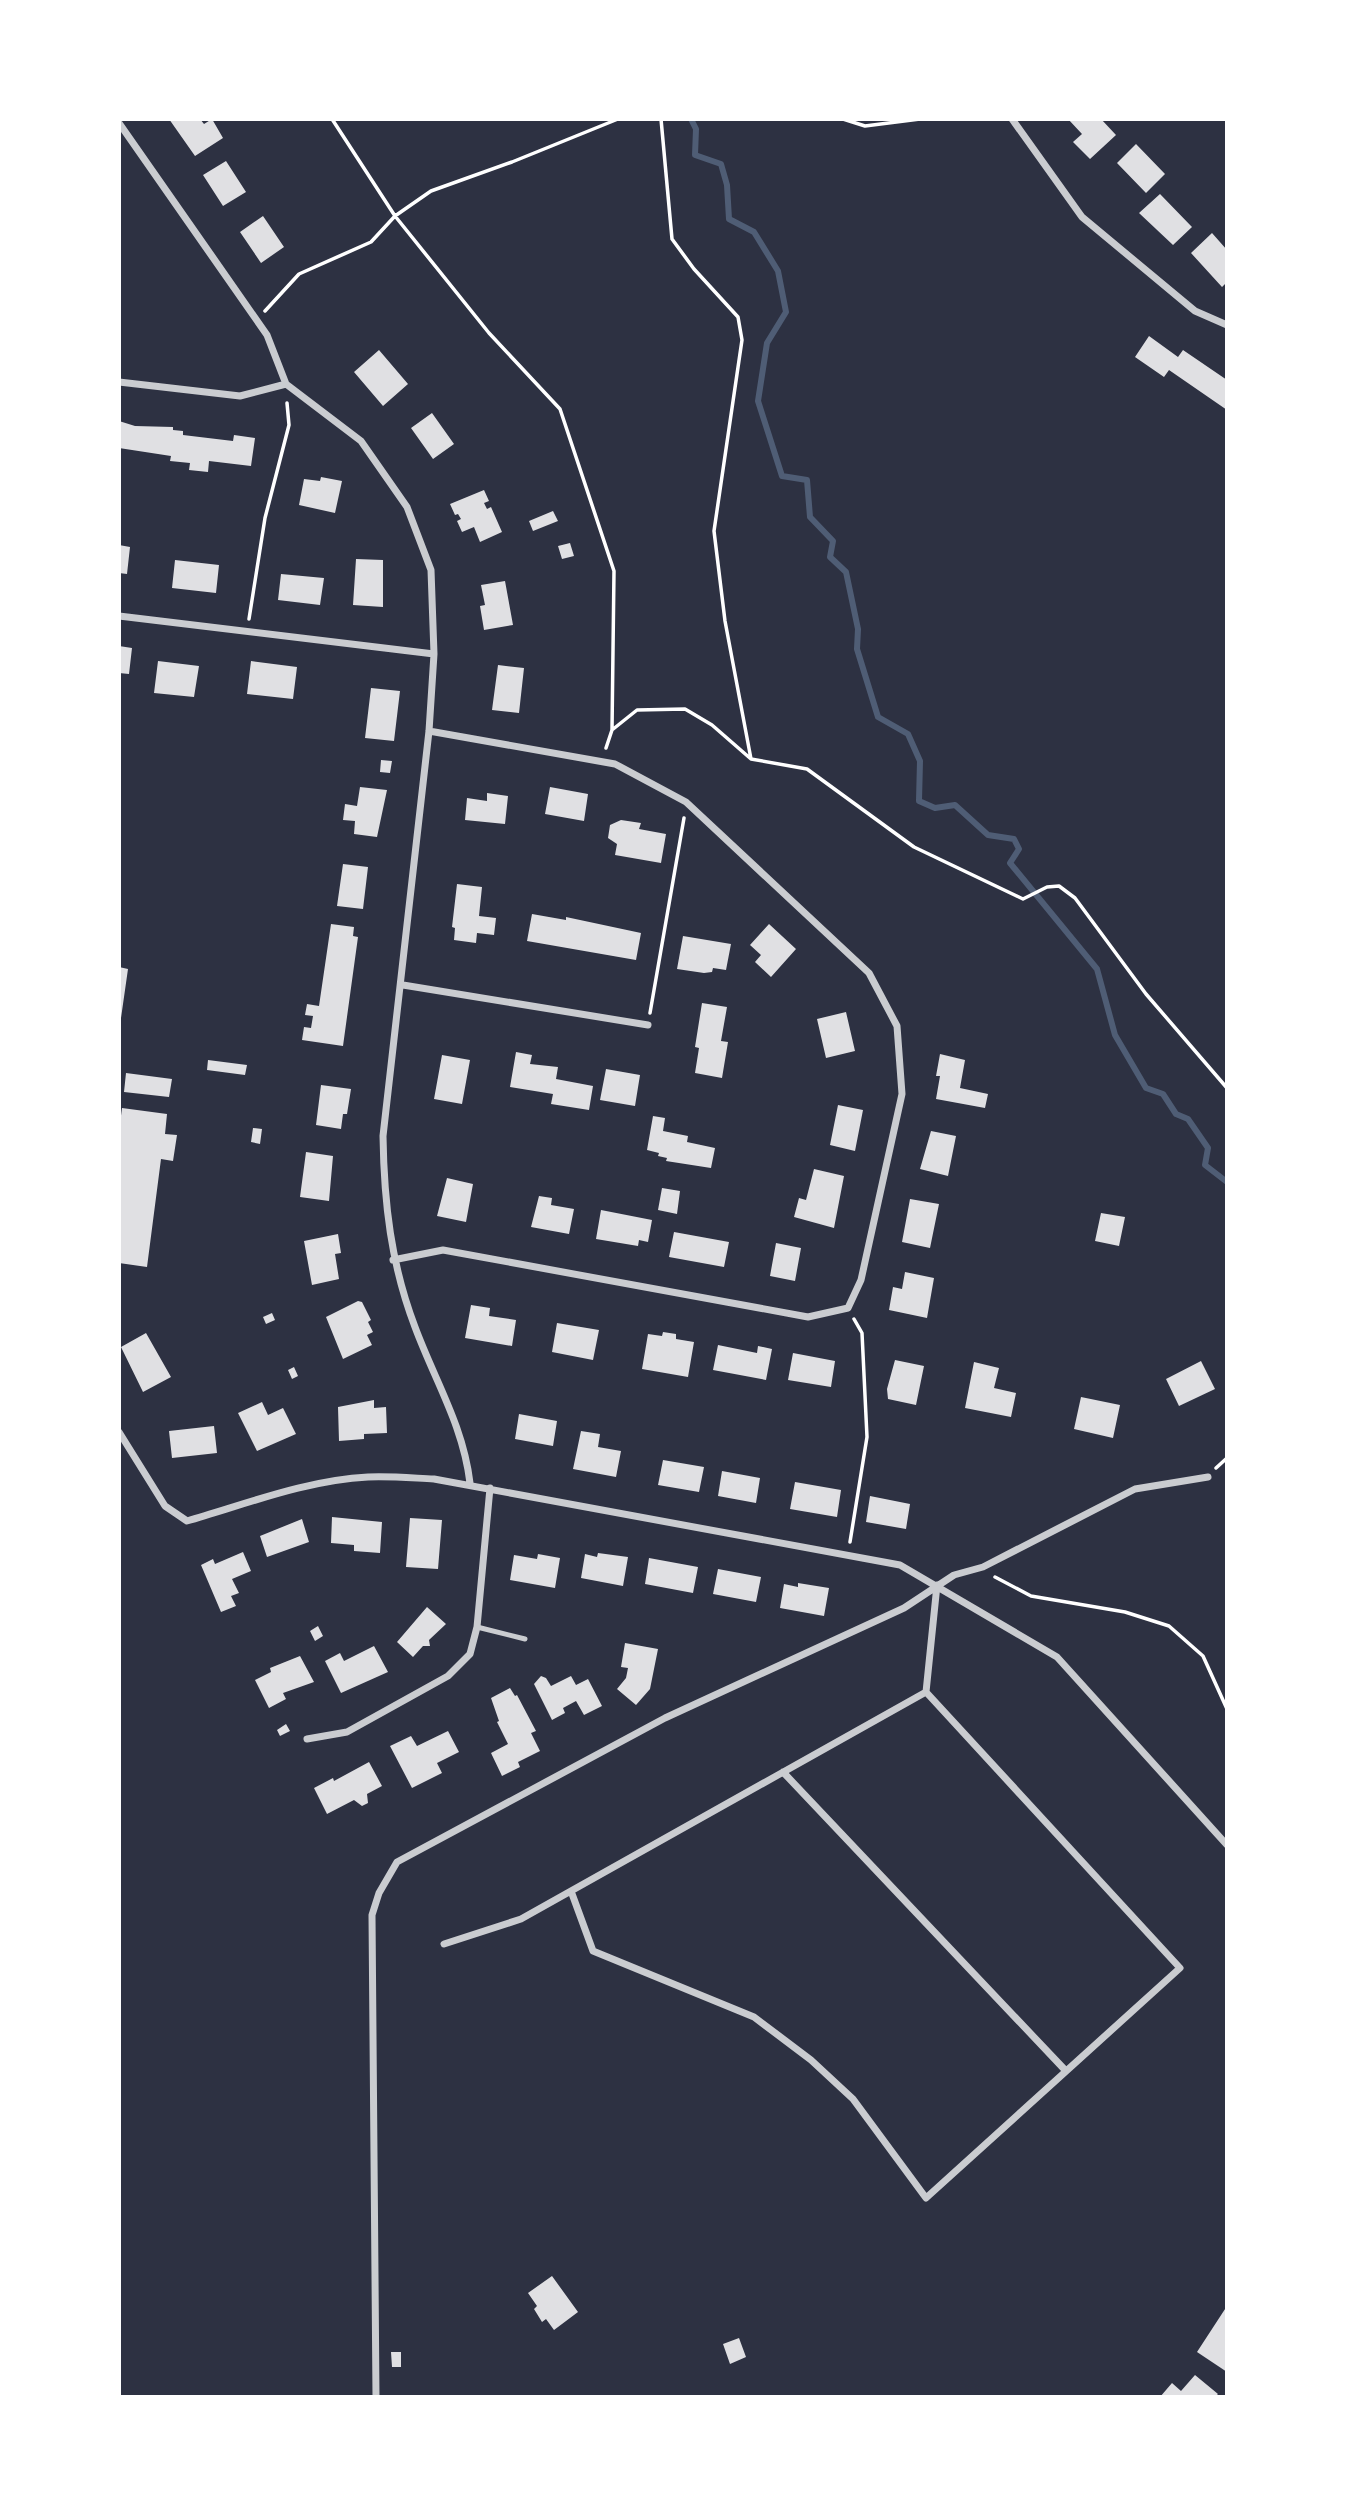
<svg xmlns="http://www.w3.org/2000/svg" width="1346" height="2516" font-family="Raleway,sans-serif">
<style>
.lines{fill:none;stroke-linecap:round;stroke-linejoin:round}
.stream{stroke:#4f5d75;stroke-width:6}
.building{fill:#e0e0e3}
.path{stroke:#fff;stroke-width:3.5}
.service{stroke:#caccd0;stroke-width:5}
.minor{stroke:#caccd0;stroke-width:7}
</style>
<rect width="100%" height="100%" fill="#2d3142"/>
<g class="lines">
<path class="stream" d="M691 119 696 129 695 155 721 164 727 185 729 219 754 232 778 271 786 312 767 343 758 401 782 476 807 480 810 517 833 541 830 557 846 572 858 629 857 649 878 717 908 734 920 761 919 801 935 808 955 805 988 835 1014 839 1019 849 1010 863 1097 969 1115 1035 1146 1088 1163 1094 1176 1114 1188 1119 1208 1148 1205 1165 1227 1182"/>
</g>
<path class="building" d="M169 119H200L204 124 212 119 223 138 195 156Z
M1068 119H1101L1116 135 1090 159 1073 142 1082 134Z
M1136 144 1165 174 1146 193 1117 163Z
M226 161 246 192 223 206 203 175Z
M1160 194 1192 227 1173 245 1139 213Z
M263 216 284 247 261 263 240 232Z
M1212 233 1227 250V282L1222 287 1191 253Z
M1149 336 1178 357 1183 350 1227 380V410L1169 370 1164 377 1135 357Z
M379 350 408 384 383 406 354 372Z
M432 413 454 444 433 459 411 428Z
M119 421 135 426 173 427V430L183 431V435L233 441 234 435 255 438 251 466 209 461 208 472 189 470 190 463 170 461 171 456 119 448Z
M321 477 342 481 335 513 299 505 304 479 320 481Z
M484 490 489 501 484 503 487 509 491 507 502 532 480 542 474 527 462 532 457 521 461 519 458 514 455 515 450 504Z
M553 511 558 521 533 531 529 521Z
M570 543 574 556 562 559 558 546Z
M119 545 130 547 127 574 119 573Z
M356 559 383 560V607L353 605Z
M175 560 219 565 216 593 172 588Z
M281 574 324 578 320 605 278 600Z
M505 581 513 625 484 630 480 606 485 605 481 585Z
M119 646 132 648 129 674 119 673Z
M158 661 199 666 194 697 154 693Z
M251 661 297 667 293 699 247 694Z
M498 665 524 668 519 713 492 710Z
M371 688 400 691 394 741 365 738Z
M381 760 392 761 390 773 380 772Z
M360 787 387 790 377 837 354 834 355 821 343 820 345 804 357 806Z
M550 787 588 794 584 821 545 814Z
M487 793 508 796 505 824 465 820 467 798 487 801Z
M621 820 641 823 639 829 666 834 661 863 615 855 617 844 608 838 610 825Z
M343 864 368 867 363 909 337 906Z
M457 884 482 887 479 916 496 918 494 935 477 933 476 943 454 940 455 928 452 927Z
M532 914 566 920V917L641 933 636 960 527 941Z
M331 924 354 927 353 936 358 937 343 1046 302 1040 304 1027 311 1028 313 1016 305 1015 307 1004 319 1006Z
M769 924 796 949 771 977 755 962 761 955 750 945Z
M683 936 731 944 726 970 713 968 712 972 704 973 677 969Z
M119 967 128 969 121 1018H119Z
M702 1003 727 1007 721 1041 728 1042 722 1078 695 1073 699 1048 695 1047Z
M846 1012 855 1051 826 1058 817 1019Z
M516 1052 532 1055 530 1064 558 1067 556 1079 593 1086 589 1110 551 1104 553 1094 510 1087Z
M940 1054 965 1060 960 1088 988 1094 985 1108 936 1099 940 1076H936Z
M442 1055 470 1060 462 1104 434 1099Z
M208 1060 247 1065 245 1075 207 1070Z
M606 1069 640 1075 635 1106 600 1100Z
M126 1073 172 1079 169 1097 124 1092Z
M321 1085 351 1089 347 1114H343L341 1129 316 1125Z
M838 1105 863 1110 855 1151 830 1145Z
M122 1108 167 1114 165 1134 177 1135 173 1161 161 1159 147 1267 119 1263V1131Z
M653 1116 665 1118 663 1131 688 1136 687 1142 715 1148 711 1168 666 1161 667 1158 658 1156 659 1153 647 1150Z
M253 1128 262 1129 260 1144 251 1142Z
M931 1131 956 1136 948 1176 920 1169Z
M306 1152 333 1156 329 1201 300 1197Z
M814 1169 844 1176 834 1228 794 1217 799 1198 806 1200Z
M447 1178 473 1184 466 1222 437 1216Z
M662 1188 680 1191 677 1214 658 1210Z
M539 1196 552 1198 551 1205 574 1209 569 1234 531 1227Z
M910 1199 939 1204 930 1248 902 1242Z
M601 1210 652 1220 648 1242 639 1240 638 1246 596 1239Z
M1101 1213 1125 1217 1119 1246 1095 1241Z
M674 1232 729 1242 724 1267 669 1257Z
M338 1234 341 1253 335 1254 339 1279 312 1285 304 1241Z
M776 1243 801 1248 795 1281 770 1276Z
M905 1272 934 1278 927 1318 889 1310 893 1287 902 1289Z
M358 1301 362 1302 371 1320 368 1322 373 1332 367 1335 372 1345 343 1359 326 1317Z
M471 1305 490 1308 489 1316 516 1320 512 1346 465 1338Z
M272 1313 275 1320 266 1324 263 1317Z
M557 1323 599 1330 593 1360 552 1352Z
M663 1332 676 1334V1339L694 1342 688 1377 642 1369 648 1334 662 1336Z
M146 1333 171 1377 143 1392 121 1347Z
M718 1345 757 1353 758 1346 772 1349 766 1380 713 1370Z
M793 1353 835 1361 831 1387 788 1380Z
M895 1360 924 1366 916 1405 888 1399 887 1389Z
M1201 1361 1215 1389 1179 1406 1166 1379Z
M974 1362 999 1368 994 1388 1016 1393 1011 1417 965 1408Z
M294 1367 298 1376 292 1379 288 1370Z
M1081 1397 1120 1405 1113 1438 1074 1429Z
M374 1400V1408L386 1407 387 1433 364 1434V1439L339 1441 338 1407Z
M262 1402 268 1415 283 1408 296 1434 257 1451 238 1413Z
M519 1414 557 1421 553 1446 515 1439Z
M214 1426 217 1453 172 1458 169 1431Z
M581 1431 600 1434 598 1447 621 1451 616 1477 573 1469Z
M663 1460 704 1467 699 1492 658 1485Z
M722 1471 760 1478 756 1503 718 1496Z
M795 1482 841 1490 837 1517 790 1509Z
M870 1496 910 1504 906 1529 866 1522Z
M332 1517 382 1522 380 1553 354 1551V1545L331 1543Z
M410 1518 442 1520 438 1569 406 1567Z
M302 1519 309 1542 267 1557 260 1536Z
M243 1552 251 1571 232 1579 239 1593 231 1596 236 1606 221 1612 201 1565 213 1559 215 1564Z
M598 1553 628 1557 623 1586 581 1578 585 1554 597 1557Z
M538 1554 560 1558 555 1588 510 1580 514 1555 537 1559Z
M649 1558 698 1567 693 1593 645 1584Z
M718 1569 761 1577 756 1602 713 1594Z
M798 1583 829 1588 824 1616 780 1608 784 1584 798 1587Z
M427 1607 446 1624 429 1640 430 1646H423L413 1657 397 1642Z
M318 1626 323 1636 315 1641 310 1631Z
M625 1643 658 1649 650 1689 636 1705 617 1689 626 1678 628 1668 621 1667Z
M374 1646 388 1672 341 1693 325 1661 340 1653 344 1661Z
M300 1656 314 1682 283 1693 286 1699 269 1708 255 1680 271 1672 270 1668Z
M541 1676 546 1678 551 1686 571 1676 576 1685 588 1679 602 1706 584 1715 576 1701 563 1708 565 1713 552 1720 534 1684Z
M510 1688 515 1696 517 1695 536 1731 531 1733 540 1751 518 1762 520 1767 502 1776 491 1753 508 1744 497 1722 499 1721 491 1698Z
M286 1724 290 1731 280 1736 277 1730Z
M448 1731 459 1752 437 1763 442 1773 412 1788 390 1746 411 1736 417 1746Z
M369 1762 382 1786 367 1794 368 1803 362 1806 354 1800 327 1814 314 1788 333 1778 334 1781Z
M552 2276 578 2312 554 2330 546 2319 542 2322 534 2309 537 2306 528 2293Z
M1227 2306V2372L1197 2352Z
M739 2338 746 2357 730 2364 723 2344Z
M391 2352H401V2367H392Z
M1195 2375 1218 2394 1215 2397H1160L1172 2383 1181 2391Z"/>
<g class="lines">
<path class="path" d="M332 119 395 216 489 333 560 409 614 571 612 730 606 748
M661 119 672 239 694 269 738 317 742 340 714 531 725 621 751 759
M843 119 865 126 920 119
M265 311 299 274 371 242 395 216 431 191 512 162 618 119
M249 619 265 518 289 425 287 403
M612 730 637 710 685 709 712 725 751 759 807 769 914 847 1023 899 1047 887 1059 886 1075 898 1146 994 1227 1088
M650 1013 684 818
M1216 1468 1227 1458
M850 1542 867 1437 862 1333 854 1319
M995 1577 1031 1596 1125 1612 1169 1626 1203 1656 1227 1709"/>
<path class="service" d="M477 1627 525 1639"/>
<path class="minor" d="M1012 119 1082 217 1195 311 1227 325
M119 123 267 335 286 384 361 441 407 507 431 570 434 654 429 731 383 1136C384 1203 391 1264 415 1327 435 1381 463 1425 470 1483
M119 382 240 396 286 384
M119 616 434 654
M403 985 648 1025
M393 1260 443 1250 808 1317 848 1308 861 1280 902 1094 897 1026 869 973 686 802 615 764 429 731
M119 1432 165 1506 187 1521C246 1504 307 1480 368 1477 390 1476 412 1478 434 1479L900 1565 1057 1657 1227 1845
M307 1739 347 1732 448 1676 470 1654 477 1627 490 1488
M783 1772 1066 2071
M571 1891 593 1951 754 2017 811 2060 853 2099 926 2198 1180 1968 926 1692
M444 1944 521 1919 926 1692 937 1585
M376 2397 372 1915 379 1893 397 1862 665 1718 904 1608 954 1575 983 1567 1135 1489 1208 1477"/>
</g>
<rect width="1346" height="2516" fill="none" stroke="#ffffff" stroke-width="242"/>
</svg>
